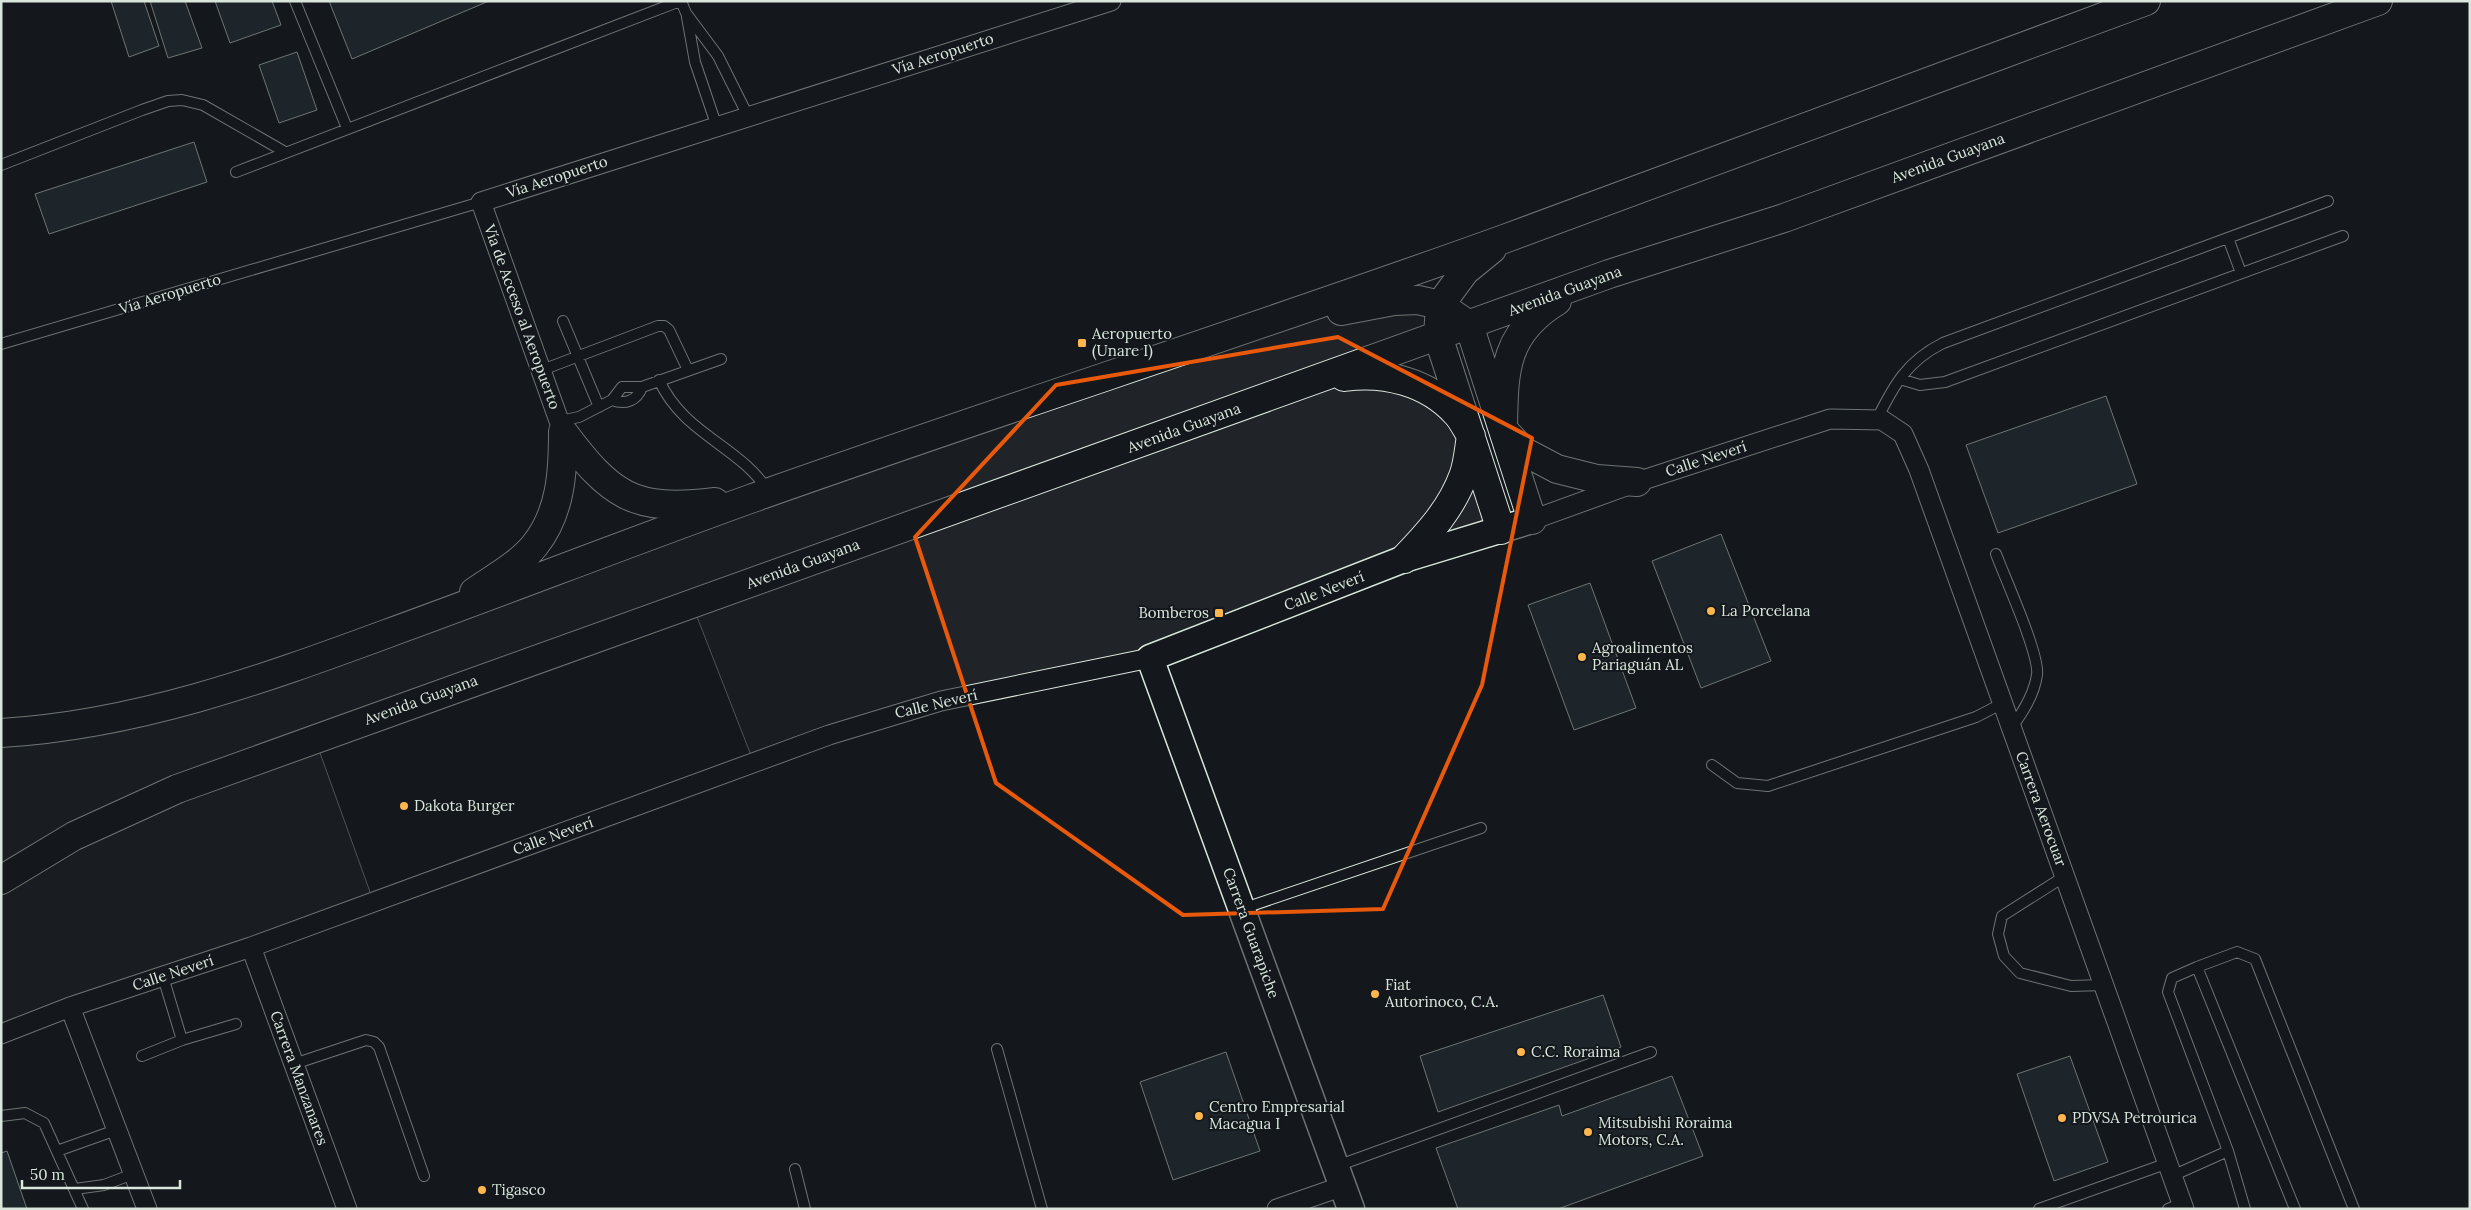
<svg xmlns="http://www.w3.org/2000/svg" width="2471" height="1210" font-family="Lora,serif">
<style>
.green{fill:#202428;stroke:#939e99}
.building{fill:#2c363c;stroke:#d8e6dc}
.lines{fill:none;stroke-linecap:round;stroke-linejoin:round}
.lane-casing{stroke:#d8e6dc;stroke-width:12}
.street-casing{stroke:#d8e6dc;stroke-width:21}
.secondary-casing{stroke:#d8e6dc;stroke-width:29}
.primary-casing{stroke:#d8e6dc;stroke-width:30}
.lane{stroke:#14181c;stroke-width:10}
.street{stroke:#14181c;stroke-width:19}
.secondary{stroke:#14181c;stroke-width:26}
.primary{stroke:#14181c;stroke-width:28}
.marked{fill:none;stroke:#e8590c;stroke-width:4;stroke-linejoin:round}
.poi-dot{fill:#ffb74d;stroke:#14181c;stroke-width:2}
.labels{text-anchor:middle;stroke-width:4;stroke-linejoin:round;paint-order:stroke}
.street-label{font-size:15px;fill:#d8e6dc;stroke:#14181c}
.poi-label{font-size:15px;fill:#d8e6dc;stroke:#14181c;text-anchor:start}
</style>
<rect width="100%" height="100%" fill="#14181c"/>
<path class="green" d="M1418 300 1438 336 1348 377 1439 397 1501 530 1151 658 942 702 754 763 692 604 315 739 374 903 1 1035V733L89 724 1234 334 1369 305Z"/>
<path class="building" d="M111 1H144L159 46 129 57Z
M150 1H185L202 48 168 58Z
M215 1H272L281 25 230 43Z
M329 1H489L352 59Z
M297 52 317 110 279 123 259 65Z
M194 142 207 182 49 234 35 194Z
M2106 396 2137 484 1998 533 1966 445Z
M1721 534 1771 661 1701 688 1652 561Z
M1590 583 1636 708 1574 730 1528 605Z
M1603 995 1621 1047 1438 1112 1420 1056Z
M1226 1052 1260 1151 1173 1180 1140 1082Z
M2070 1056 2108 1162 2054 1181 2017 1074Z
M1672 1076 1703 1156 1558 1209H1458L1436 1148 1559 1105 1562 1116Z
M7 1151 27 1209H1V1153Z"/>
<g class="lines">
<g class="lane-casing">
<path id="lane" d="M295 1 347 128
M681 1 686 13 718 56 748 116
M687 17 695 62 717 127
M1 165 142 110 168 101 182 100 203 105 285 152
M236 172 680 1
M2228 238 2241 273
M563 321 599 407
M1 344 481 202
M542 370 658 326H664L669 330 688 370
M1900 379 1920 385 1945 382 2343 236
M659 380C684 435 739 445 769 492
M612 400C625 405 637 401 642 387
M1877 419C1894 385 1907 361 1943 343L2328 201
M560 421 579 417 612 400 622 387H642L721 359
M1996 554C2005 578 2040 655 2037 675 2034 695 2023 712 2012 727
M1712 765 1737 783 1768 786 1976 717 2003 703
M2065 876 2002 916 1998 934 2004 956 2020 973 2071 986 2104 985
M1242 909 1481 828
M2197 967 2237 952 2255 959 2354 1209
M182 1040 236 1024
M997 1049 1042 1209
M142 1056 182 1040 163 977
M294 1064 366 1040 374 1042 379 1047 424 1176
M1 1116 25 1113 44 1123 83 1209
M57 1151 116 1130
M2228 1151 2245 1209
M1337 1166 1651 1052
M795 1169 805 1209
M2172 1176 2228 1151 2168 992 2172 978 2197 967 2295 1209
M75 1189 104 1185 133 1174
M2039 1209 2168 1163
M2168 1209 2182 1203"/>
</g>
<g class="street-casing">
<path id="street" d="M563 432 481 202 1111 1
M1532 520 1637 482 1830 419 1882 420 1903 434 1919 470 2184 1209
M251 947 347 1209
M70 1007 147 1209
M1 1034 70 1007 251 947 829 735 941 701 1150 658
M1277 1209 1343 1186"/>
</g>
<g class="secondary-casing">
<path id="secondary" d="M1351 1209 1150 658 1404 559 1532 520"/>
</g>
<g class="primary-casing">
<path id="primary" d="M1492 249 1465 271 1440 305 1438 336 1501 530
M1557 301C1503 334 1504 372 1503 429L1523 451 1557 469 1597 479 1637 482
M1341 311 1394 301 1418 300 1440 305 1469 325 1532 520
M1344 377C1384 371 1428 382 1456 413 1462 419 1466 428 1471 436 1469 448 1468 462 1464 474 1452 508 1429 533 1404 559
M563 432C611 496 633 512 715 502
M474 592C494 578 520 564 535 545 561 512 563 472 563 432
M1 733C136 725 261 680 386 634 507 590 628 543 750 499 1000 410 1254 329 1504 239 1719 161 1932 80 2146 1
M1 880 74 836 177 789 1609 274 1784 218 2378 1"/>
</g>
<use href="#lane" class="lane"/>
<use href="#street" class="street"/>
<use href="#secondary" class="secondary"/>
<use href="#primary" class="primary"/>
</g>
<path d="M0 0H2471V1210H0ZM1338 337 1532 438 1482 685 1383 909 1183 915 996 783 915 537 1056 385Z" fill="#14181c" fill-opacity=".55" fill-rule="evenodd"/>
<path class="marked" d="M1338 337 1532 438 1482 685 1383 909 1183 915 996 783 915 537 1056 385Z"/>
<g class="poi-dot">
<rect x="1077" y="338" width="10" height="10" rx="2.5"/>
<circle cx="1711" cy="611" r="5"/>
<rect x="1214" y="608" width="10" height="10" rx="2.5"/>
<circle cx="1582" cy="657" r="5"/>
<circle cx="404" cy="806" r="5"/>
<circle cx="1375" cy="994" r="5"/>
<circle cx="1521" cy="1052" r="5"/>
<circle cx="1199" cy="1116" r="5"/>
<circle cx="2062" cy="1118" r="5"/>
<circle cx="1588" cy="1132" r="5"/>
<circle cx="482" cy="1190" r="5"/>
</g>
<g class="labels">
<g class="street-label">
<text transform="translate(943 54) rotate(-18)" y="5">Vía Aeropuerto</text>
<text transform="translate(1948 158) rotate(-20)" y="5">Avenida Guayana</text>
<text transform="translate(557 177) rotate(-18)" y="5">Vía Aeropuerto</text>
<text transform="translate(1565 291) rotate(-20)" y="5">Avenida Guayana</text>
<text transform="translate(170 294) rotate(-17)" y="5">Vía Aeropuerto</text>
<text transform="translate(522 317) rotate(70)" y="5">Vía de Acceso al Aeropuerto</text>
<text transform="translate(1184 428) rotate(-20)" y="5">Avenida Guayana</text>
<text transform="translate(1706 459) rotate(-18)" y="5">Calle Neverí</text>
<text transform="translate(803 564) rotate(-20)" y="5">Avenida Guayana</text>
<text transform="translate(1324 591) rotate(-21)" y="5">Calle Neverí</text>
<text transform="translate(421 700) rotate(-20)" y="5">Avenida Guayana</text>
<text transform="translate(936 704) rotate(-13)" y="5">Calle Neverí</text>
<text transform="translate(2041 809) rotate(70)" y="5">Carrera Aerocuar</text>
<text transform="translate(553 836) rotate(-20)" y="5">Calle Neverí</text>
<text transform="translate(1251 933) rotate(70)" y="5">Carrera Guarapiche</text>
<text transform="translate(173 973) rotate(-18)" y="5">Calle Neverí</text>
<text transform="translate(299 1078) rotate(70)" y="5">Carrera Manzanares</text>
</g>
<g class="poi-label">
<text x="1092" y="339">Aeropuerto<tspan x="1092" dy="17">(Unare I)</tspan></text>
<text x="1721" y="616">La Porcelana</text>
<text x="1209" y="618" text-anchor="end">Bomberos</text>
<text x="1592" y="653">Agroalimentos<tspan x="1592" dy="17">Pariaguán AL</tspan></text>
<text x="414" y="811">Dakota Burger</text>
<text x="1385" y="990">Fiat<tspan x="1385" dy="17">Autorinoco, C.A.</tspan></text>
<text x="1531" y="1057">C.C. Roraima</text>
<text x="1209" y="1112">Centro Empresarial<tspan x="1209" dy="17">Macagua I</tspan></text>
<text x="2072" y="1123">PDVSA Petrourica</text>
<text x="1598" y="1128">Mitsubishi Roraima<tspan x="1598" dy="17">Motors, C.A.</tspan></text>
<text x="492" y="1195">Tigasco</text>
</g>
</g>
<rect width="2471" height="1210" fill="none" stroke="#d8e6dc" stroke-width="5"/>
<path d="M22 1180v8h158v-8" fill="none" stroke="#d8e6dc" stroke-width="2.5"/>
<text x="30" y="1180" font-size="15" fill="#d8e6dc" stroke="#14181c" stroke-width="4" paint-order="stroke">50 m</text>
</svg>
